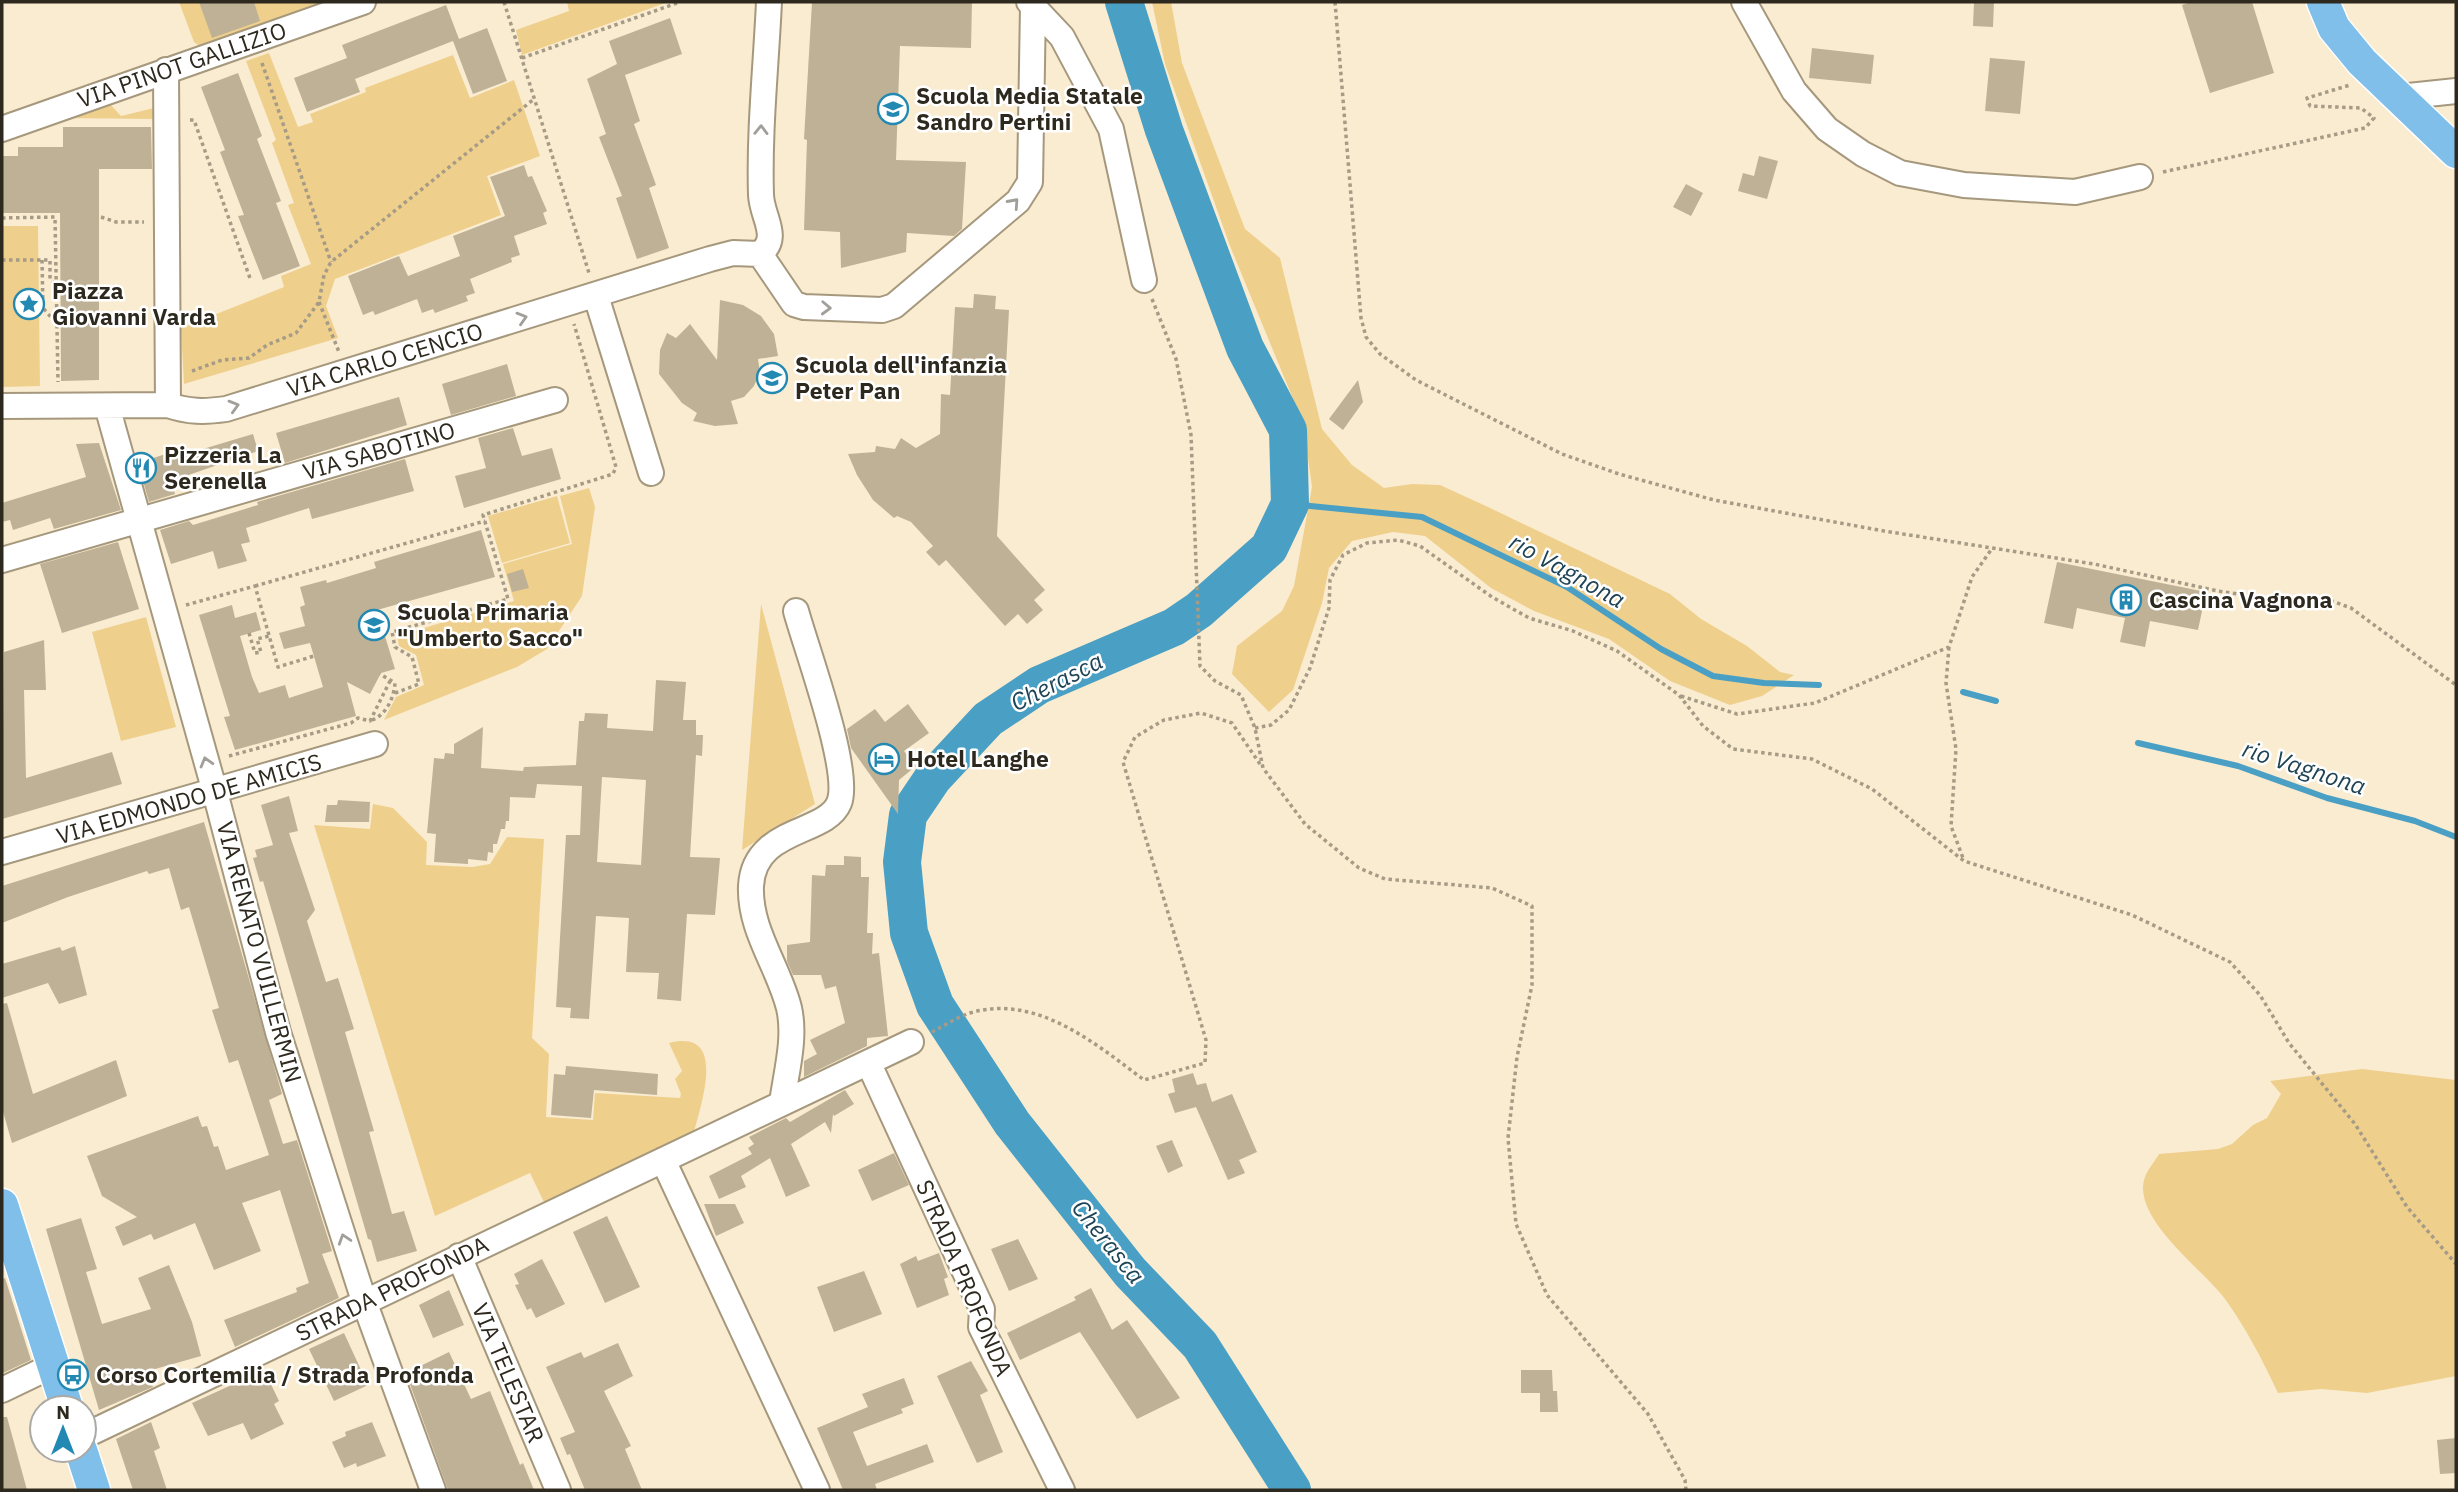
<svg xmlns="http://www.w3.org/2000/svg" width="2458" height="1492" font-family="'IBM Plex Sans',sans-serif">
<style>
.green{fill:#efcf8c}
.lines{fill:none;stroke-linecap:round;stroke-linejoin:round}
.stream{stroke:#4a9fc4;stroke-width:6}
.river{stroke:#4a9fc4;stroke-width:38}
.building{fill:#beb196;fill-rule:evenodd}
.minor-casing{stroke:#a5987d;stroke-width:28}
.major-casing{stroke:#fff;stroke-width:35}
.path{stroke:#a59b86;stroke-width:3.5;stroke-dasharray:3.5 3.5;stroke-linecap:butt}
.minor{stroke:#fff;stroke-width:24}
.major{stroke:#80bfe9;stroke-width:32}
.oneway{stroke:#a19f9a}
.labels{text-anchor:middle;stroke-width:5;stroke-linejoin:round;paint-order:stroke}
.street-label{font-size:23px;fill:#2e291e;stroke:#fff}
.poi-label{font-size:23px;font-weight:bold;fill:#2e291e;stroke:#fff;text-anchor:start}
.water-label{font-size:24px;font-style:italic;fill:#1e4354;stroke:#fff}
</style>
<rect width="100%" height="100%" fill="#faecd0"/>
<path class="green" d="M179 2H332L203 48 194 42Z
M567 2H668L522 55 516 30 569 11Z
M1152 2H1171L1182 63 1245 229 1280 258 1322 429 1352 465 1384 488 1412 484 1440 485 1488 507 1670 594 1701 619 1747 646 1780 672 1794 675 1762 696 1730 705 1670 681 1609 639 1534 611 1491 588 1425 536 1393 532 1352 541 1329 568 1322 603 1293 690 1269 712 1232 674 1237 646 1282 611 1294 586 1312 487 1303 423 1230 246 1165 64Z
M269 53 298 127 313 122 310 114 366 92 365 88 453 55 470 98 514 80 540 156 487 176 501 215 335 279 326 306 338 338 184 384 181 328 284 287 281 276 311 264 288 205 294 203 272 143 276 140 246 61Z
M108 102 121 116 154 108V119L60 118Z
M2 226H38L40 386 2 387Z
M589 488 595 507 582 596 547 649 517 667 384 720 396 697 424 685 416 655 399 646 397 636 514 601 503 564 572 544 560 496Z
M557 496 570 543 502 563 488 516Z
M761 604 815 804 742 850Z
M146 617 176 727 121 741 92 632Z
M373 804 393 808 427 842 426 865 472 867 490 864 507 837 544 839 532 1038 549 1054 546 1117 593 1120 595 1093 680 1098 681 1094 675 1079 682 1071 669 1043C727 1028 702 1101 694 1132L544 1202 530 1173 435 1216 314 825 370 829Z
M2362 1069 2456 1080V1376L2367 1393 2321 1389 2278 1393C2263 1361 2246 1328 2225 1299 2205 1271 2130 1218 2145 1177 2148 1169 2155 1161 2159 1154L2218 1149 2232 1144 2253 1125 2267 1118 2281 1094 2270 1081Z"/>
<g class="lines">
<path class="stream" d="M1290 504 1422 517 1567 587 1661 649 1713 676 1764 683 1819 685
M1963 692 1996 701
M2138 743 2238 766 2327 798 2415 821 2456 837"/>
<path class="river" d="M1124 2 1164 130 1245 348 1288 430 1290 504 1269 548 1199 610 1174 627 1039 685 988 719 933 778 908 815 902 862 909 933 935 1005 1012 1123 1130 1272 1200 1345 1292 1490"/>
</g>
<path class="building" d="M199 2H254L260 21 212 38Z
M812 2H972L971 48 900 46 896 160 966 162 962 229 954 236 907 233 906 252 841 268 840 232 804 230 807 140 804 139Z
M1974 2H1994L1993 27 1973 26Z
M2191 2H2252L2274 73 2210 93 2182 5Z
M446 5 459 39 487 28 507 81 473 94 453 41 355 79 360 92 307 112 294 78 347 58 342 45Z
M670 18 682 54 625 75 640 121 634 124 656 185 649 188 669 248 637 259 616 198 622 196 599 137 606 134 587 79 617 64 609 41Z
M1812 48 1874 55 1871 84 1809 78Z
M1990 58 2025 61 2020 114 1985 111Z
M238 73 262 136 257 139 281 201 276 203 300 266 263 280 238 216 244 215 220 152 225 150 201 87Z
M63 127H151L152 169H99V380L61 381 60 213H2V156H18V147H63Z
M1759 156 1778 161 1767 199 1738 191 1743 173 1754 176Z
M524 165 528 177 532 176 547 211 543 213 547 224 514 236 520 255 511 258 512 262 470 279 475 293 466 296 468 301 435 313 433 309 422 313 417 299 375 315 373 311 363 315 348 276 399 256 408 276 460 256 453 236 505 216 490 177Z
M1686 184 1703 193 1691 216 1673 207Z
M974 294 996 296 995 309 1009 310 997 536 1045 590 1034 600 1043 610 1027 624 1018 614 1005 626 946 560 939 566 926 552 933 546 911 522 897 516 894 518 873 500 857 475 848 454 875 452 876 446 895 449 901 438 916 448 940 434 941 394 950 395 955 307 973 308Z
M720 300 743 305 761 316 774 334 778 356 758 359 760 372 754 386 744 397 731 401 738 424 715 426 693 421 697 413 682 403 659 374 660 350 667 333 676 338 690 324 717 360Z
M507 364 516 396 451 415 442 384Z
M1358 380 1363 402 1343 430 1329 419Z
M399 397 407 425 285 463 276 433Z
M513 428 522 456 552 448 561 479 464 508 455 476 486 468 478 438Z
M253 434 258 451 171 481 175 494 149 502 138 463 181 449 183 455Z
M99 443 121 510 54 529 50 518 13 530 10 520 2 522V503L86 477 76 444Z
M405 459 414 491 312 519 309 508 246 528 250 542 241 544 247 561 218 569 213 551 171 564 160 530 189 521 193 525 258 505 257 502Z
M481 530 495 577 377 610 395 669 381 673 370 694 347 682 356 716 235 750 224 717 230 716 199 615 232 605 235 618 256 612 261 630 240 636 252 677 259 693 285 685 289 698 323 687 310 643 284 649 279 633 305 626 300 607 305 605 300 587 326 580 327 583 376 568 374 562Z
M118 542 139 609 62 633 40 564Z
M2057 562 2206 592 2198 630 2150 621 2145 647 2120 642 2125 618 2077 608 2073 629 2044 623Z
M523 569 529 588 512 592 507 574Z
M44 640 46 690H24L26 778 112 752 122 784 2 819 4 652Z
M656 680 686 682 683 720H696V735H703L702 756 696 755 690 857 720 858 715 915 687 914 681 1001 657 999 659 973 626 972 629 918 596 916 589 1019 570 1018 571 1008 556 1007 566 835H580L582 786 537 784 535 798 510 797 509 821H506L505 829H501L497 844H493V853L488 852 487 861 468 859V864L434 862 436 834 427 833 434 758 444 759 445 753 454 754V744L483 727 481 768 523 771 524 767 576 765 579 721H584L585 713 608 714 607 728 653 731ZM602 777 646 780 641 865 597 862Z
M908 704 929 733 904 751 916 766 899 780 898 814 851 748 847 729 875 709 885 722Z
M289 796 298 831 289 833 315 910 307 921 326 982 338 978 354 1029 345 1032 374 1131 369 1132 392 1214 404 1211 417 1251 377 1262 371 1240 368 1239 263 881 260 882 253 858 257 857 255 850 273 845 261 805Z
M338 800 370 802 369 822H325L327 805H337Z
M204 822 282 1094 269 1100 283 1144 297 1140 332 1251 322 1254 339 1298 235 1347 224 1320 297 1292 296 1288 309 1283 280 1190 242 1203 261 1251 214 1270 195 1223 154 1240 151 1234 123 1246 115 1227 137 1217 102 1196 87 1156 198 1116 202 1127 207 1126 214 1147 218 1146 226 1170 269 1155 238 1060 229 1063 212 1010 219 1008 189 907 181 910 169 868 149 874 147 871 68 897 2 923V886Z
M844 856 861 857V877H869L867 933H873L872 954 879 953 888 1036 867 1038V1046L804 1077V1061L817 1054 810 1040 845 1023 836 986 825 989 821 975H793L787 961V945L810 942 812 875 825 876 826 865H844Z
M75 946 87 995 59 1004 48 983 2 998V964L60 947 62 951Z
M7 1003 33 1094 116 1060 127 1096 12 1143 2 1108V1004Z
M566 1066 658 1074 657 1095 594 1090 591 1118 551 1115 554 1074 565 1075Z
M1193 1073 1197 1085 1206 1083 1212 1102 1232 1094 1257 1152 1239 1160 1245 1173 1228 1180 1196 1107 1175 1113 1168 1094 1175 1092 1172 1079Z
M845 1090 854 1104 834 1116 833 1114 831 1133 825 1122 791 1144 810 1186 786 1197 770 1158 741 1176 746 1187 719 1199 709 1176 752 1154 748 1148 754 1144 749 1137 786 1118 790 1122Z
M1172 1140 1183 1166 1168 1173 1156 1146Z
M894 1153 909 1185 872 1201 858 1170Z
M704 1204H735L744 1223 716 1236Z
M607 1216 640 1287 605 1303 573 1232Z
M81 1218 97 1269 86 1272 102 1324 151 1309 138 1278 169 1265 192 1322 201 1356 148 1371 153 1387 99 1410 46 1229Z
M1018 1239 1038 1279 1009 1291 991 1249Z
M939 1253 948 1277 944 1279 949 1295 917 1308 900 1264 916 1256 918 1261Z
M542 1259 565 1304 536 1318 531 1308 527 1310 515 1285 519 1284 514 1274Z
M864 1271 882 1314 834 1332 817 1287Z
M5 1278 31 1360 3 1373 2 1279Z
M1091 1288 1112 1330 1127 1320 1180 1398 1137 1419 1080 1332 1020 1360 1007 1333 1076 1300 1074 1297Z
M449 1290 464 1325 433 1338 419 1305Z
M344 1333 368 1385 334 1401 309 1349Z
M618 1343 633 1376 604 1391 631 1446 625 1449 642 1490H585L570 1454 567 1455 560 1438 575 1432 546 1367 581 1352 584 1358Z
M449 1352 471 1399 490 1391 520 1465 523 1463 534 1490H448L406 1373Z
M971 1361 988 1391 980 1395 1003 1452 977 1463 937 1376Z
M1521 1370H1552L1553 1391H1557L1558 1412H1540V1393H1521Z
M266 1374 279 1401 274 1404 284 1424 251 1440 243 1423 208 1436 192 1403 236 1383 238 1386Z
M904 1378 914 1404 901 1409 903 1413 853 1432 867 1466 927 1444 934 1462 875 1484 877 1490H843L817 1428 868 1407 862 1394Z
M2 1417H7L27 1490H2Z
M151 1422 160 1448 154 1451 167 1490H133L116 1439Z
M372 1422 386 1456 357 1467 356 1463 344 1468 332 1442 346 1436 345 1432Z
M2456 1438V1473L2440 1474 2437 1440Z"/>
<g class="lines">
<g class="minor-casing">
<path id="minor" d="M1029 2 1062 37 1111 129 1144 280
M1744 2 1794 91 1827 129 1863 154 1900 173 1964 185 2075 192 2140 177
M166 70 168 405
M2399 97 2456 91
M2 129 363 2
M760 254 794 304 804 307 882 310 894 306 1018 201 1030 182 1033 6
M596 296 651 473
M2 406 168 405C189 412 204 412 226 409L710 259 733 253 760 254C781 237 762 218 761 195 759 131 766 66 769 2
M107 406 215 792 278 1032 365 1304 433 1490
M2 560 555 400
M2 852 375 744
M869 1064 982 1309 981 1327 1062 1490
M782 1103C786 1073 796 1038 789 1008 779 967 749 930 751 886 754 827 826 835 839 803 852 772 806 648 796 611
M663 1160 817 1490
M459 1256 558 1490
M2 1390 52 1366
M84 1436 911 1042"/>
</g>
<g class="major-casing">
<path id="major" d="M2323 2 2334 28 2362 62 2456 152
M2 1205 67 1408
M81 1450 94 1490"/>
</g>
<path class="path" d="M504 2 589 273
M1335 2 1361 318 1366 337 1380 354 1416 380 1562 454 1619 474 1714 500 1884 531 2094 564 2218 591 2273 599 2332 601 2351 608 2456 685
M522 58 680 2
M262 63 331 262
M190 120H194L251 281
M2163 172 2365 128 2374 118 2361 108 2310 106 2307 98 2350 85
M101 217 116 222H144
M2 218 55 217 58 382
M2 260H50V279L56 285
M42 260 43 308 56 323
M1152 299 1176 359 1191 435 1200 666 1215 681 1241 695 1255 728 1263 768 1305 824 1359 868 1385 879 1492 888 1532 906V985L1517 1057 1508 1138 1516 1224 1547 1295 1648 1414 1685 1480 1686 1490
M319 302 339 352
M192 371 222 360 249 358 267 345 296 333 319 302 324 275 331 262 534 99
M255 586 485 521
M186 605 255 586 278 667 314 656
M249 633 255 653 261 652 257 639 269 636
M1949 647 1946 683 1956 749 1951 826 1963 858
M395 693 419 684 412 657 395 647 392 632 508 599 483 515 613 474 616 467 574 324
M1681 696 1737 714 1815 703 1949 647 1972 577 1991 550
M372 720C386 715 394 698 395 683L380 674
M1255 728 1271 725 1289 710 1310 668 1329 608 1330 580 1343 555 1367 543 1398 540 1420 546 1492 597 1529 618 1573 631 1617 651 1679 695 1703 726 1733 749 1812 759 1872 789 1964 861 2132 915 2230 962 2260 995 2289 1043 2355 1124 2407 1207 2456 1264
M229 756 351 723 358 718 370 721 390 681
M932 1032C944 1026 957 1017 970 1013 1036 993 1096 1044 1144 1080L1205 1063 1206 1040 1123 762 1135 737 1164 720 1201 713 1232 723 1262 767"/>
<use href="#minor" class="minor"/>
<use href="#major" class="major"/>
</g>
<defs><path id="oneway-chevron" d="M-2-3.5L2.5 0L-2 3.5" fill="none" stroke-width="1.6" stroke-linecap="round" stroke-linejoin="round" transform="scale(1.75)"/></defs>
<g class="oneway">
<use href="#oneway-chevron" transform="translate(761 130) rotate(-89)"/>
<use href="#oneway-chevron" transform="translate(1014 203) rotate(-48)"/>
<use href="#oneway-chevron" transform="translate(826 308) rotate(2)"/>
<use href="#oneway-chevron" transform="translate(522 318) rotate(-17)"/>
<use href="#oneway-chevron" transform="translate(234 406) rotate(-16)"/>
<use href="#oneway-chevron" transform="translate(206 762) rotate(-106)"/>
<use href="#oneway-chevron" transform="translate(344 1239) rotate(-108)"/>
</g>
<defs>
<g id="school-ring" transform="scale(1.575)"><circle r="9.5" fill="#fff" stroke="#2389b2" stroke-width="1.5"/><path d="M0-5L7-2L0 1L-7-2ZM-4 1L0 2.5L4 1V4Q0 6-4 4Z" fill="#2389b2"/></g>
<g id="sight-ring" transform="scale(1.575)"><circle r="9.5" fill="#fff" stroke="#2389b2" stroke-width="1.5"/><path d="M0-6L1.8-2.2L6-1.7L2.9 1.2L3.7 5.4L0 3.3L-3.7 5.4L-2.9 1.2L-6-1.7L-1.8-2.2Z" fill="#2389b2"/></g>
<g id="restaurant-ring" transform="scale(1.575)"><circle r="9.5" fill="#fff" stroke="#2389b2" stroke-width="1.5"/><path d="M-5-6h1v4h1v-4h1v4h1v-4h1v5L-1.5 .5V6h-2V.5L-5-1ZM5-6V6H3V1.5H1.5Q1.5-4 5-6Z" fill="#2389b2"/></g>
<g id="building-ring" transform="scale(1.575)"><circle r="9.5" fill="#fff" stroke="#2389b2" stroke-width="1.5"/><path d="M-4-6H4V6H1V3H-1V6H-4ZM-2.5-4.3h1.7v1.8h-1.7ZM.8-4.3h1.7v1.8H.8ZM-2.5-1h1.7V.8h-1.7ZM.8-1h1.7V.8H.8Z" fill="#2389b2"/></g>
<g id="hotel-ring" transform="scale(1.575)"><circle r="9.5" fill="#fff" stroke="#2389b2" stroke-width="1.5"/><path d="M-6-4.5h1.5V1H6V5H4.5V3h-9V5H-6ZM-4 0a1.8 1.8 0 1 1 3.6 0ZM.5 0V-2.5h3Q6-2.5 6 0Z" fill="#2389b2"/></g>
<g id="bus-ring" transform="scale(1.575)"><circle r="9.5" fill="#fff" stroke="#2389b2" stroke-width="1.5"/><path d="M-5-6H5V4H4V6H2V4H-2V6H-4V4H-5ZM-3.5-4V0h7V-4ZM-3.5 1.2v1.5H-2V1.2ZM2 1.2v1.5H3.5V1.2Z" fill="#2389b2"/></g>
</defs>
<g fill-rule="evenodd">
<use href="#school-ring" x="893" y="109"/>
<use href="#sight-ring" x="29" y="304"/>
<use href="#school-ring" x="772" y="378"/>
<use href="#restaurant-ring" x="141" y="468"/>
<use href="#building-ring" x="2126" y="600"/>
<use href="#school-ring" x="374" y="625"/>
<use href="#hotel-ring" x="884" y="759"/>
<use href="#bus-ring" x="73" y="1375"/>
</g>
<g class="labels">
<g class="street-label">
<text transform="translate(182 65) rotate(-19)" y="8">VIA PINOT GALLIZIO</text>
<text transform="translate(385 360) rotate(-17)" y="8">VIA CARLO CENCIO</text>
<text transform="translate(379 451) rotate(-16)" y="8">VIA SABOTINO</text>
<text transform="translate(189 799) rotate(-16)" y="8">VIA EDMONDO DE AMICIS</text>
<text transform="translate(259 952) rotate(75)" y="8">VIA RENATO VUILLERMIN</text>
<text transform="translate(964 1278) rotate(67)" y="8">STRADA PROFONDA</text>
<text transform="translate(392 1289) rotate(-26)" y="8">STRADA PROFONDA</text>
<text transform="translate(508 1373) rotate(67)" y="8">VIA TELESTAR</text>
</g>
<g class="poi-label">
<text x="916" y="104">Scuola Media Statale<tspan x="916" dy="26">Sandro Pertini</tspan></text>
<text x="52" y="299">Piazza<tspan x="52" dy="26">Giovanni Varda</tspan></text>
<text x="795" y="373">Scuola dell'infanzia<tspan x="795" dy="26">Peter Pan</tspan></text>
<text x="164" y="463">Pizzeria La<tspan x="164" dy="26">Serenella</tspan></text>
<text x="2149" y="608">Cascina Vagnona</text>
<text x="397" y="620">Scuola Primaria<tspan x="397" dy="26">"Umberto Sacco"</tspan></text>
<text x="907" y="767">Hotel Langhe</text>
<text x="96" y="1383">Corso Cortemilia / Strada Profonda</text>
</g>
<g class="water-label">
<text transform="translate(1567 571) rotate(29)" y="8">rio Vagnona</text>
<text transform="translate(1057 682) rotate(-27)" y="8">Cherasca</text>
<text transform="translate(2304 768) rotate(18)" y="8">rio Vagnona</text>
<text transform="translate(1108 1242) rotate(51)" y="8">Cherasca</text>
</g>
</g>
<rect width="2458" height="1492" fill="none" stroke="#2e291e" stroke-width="7"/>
<g transform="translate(63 1429)"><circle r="33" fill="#ffffff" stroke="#aba9a5" stroke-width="2"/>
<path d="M0-5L12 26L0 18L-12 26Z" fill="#2389b2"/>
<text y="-10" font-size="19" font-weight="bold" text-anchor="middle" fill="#2e291e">N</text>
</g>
</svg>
